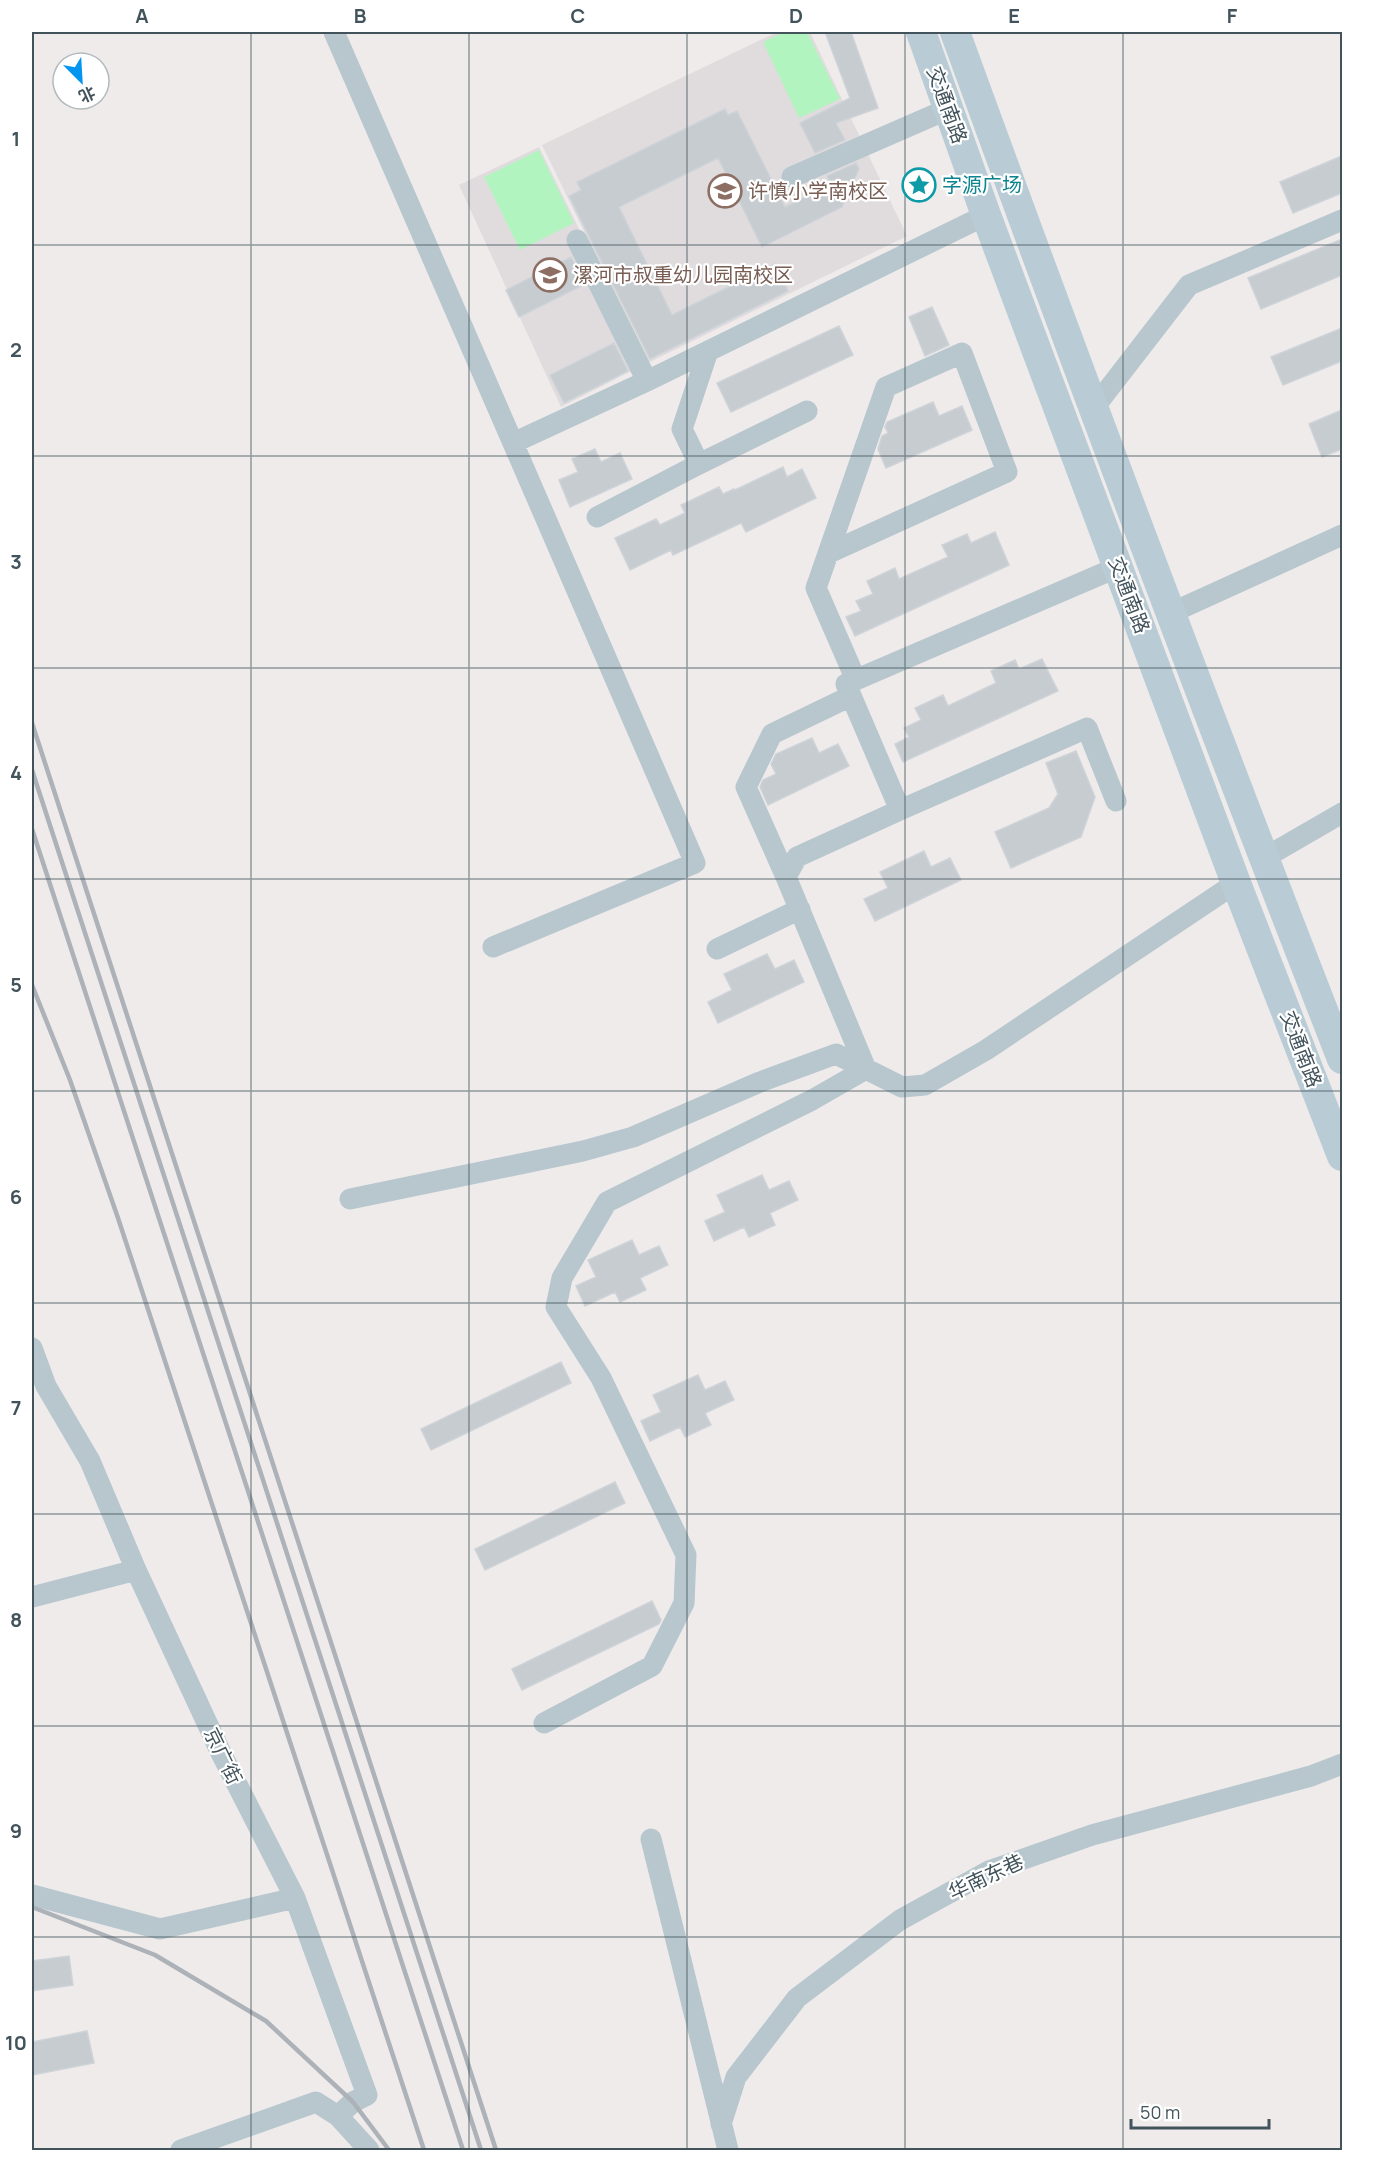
<svg xmlns="http://www.w3.org/2000/svg" width="1374" height="2182" font-family="Manrope,'Noto Sans SC',sans-serif">
<style>
.education{fill:#e0dcde}
.green{fill:#b2f4bf}
.building{fill:#c7ccd1;stroke:#ced3d8;stroke-width:1.5}
.lines{fill:none;stroke-linecap:round;stroke-linejoin:round}
.street{stroke:#b7c7cd;stroke-width:21}
.secondary{stroke:#b9ccd6;stroke-width:30}
.rail{stroke:#acb2b7;stroke-width:4.5}
.grid{fill:none;stroke:#42535b;stroke-width:1.5;stroke-opacity:0.55}
.labels{text-anchor:middle;stroke-width:4.5;stroke-linejoin:round;paint-order:stroke}
.street-label{font-size:20px;fill:#42535b;stroke:#fff}
.culture-label{font-size:20px;fill:#0d838f;stroke:#fff;text-anchor:start}
.education-label{font-size:20px;fill:#785e54;stroke:#fff;text-anchor:start}
.neatline{fill:none;stroke:#42535b;stroke-width:2}
.grid-label{font-size:20px;text-anchor:middle;font-weight:bold;fill:#42535b}
</style>
<rect width="100%" height="100%" fill="#efebeb"/>
<path class="education" d="M777 32H810L907 236 648 363 542 145Z
M539 147 645 364 561 407 459 185Z"/>
<path class="green" d="M784 32H807L840 99 799 118 763 42Z
M539 150 574 223 520 250 484 177Z"/>
<path class="building" d="M825 32H851L878 108 836 123 845 140 815 153 800 123 850 98Z
M725 109 728 115 737 111 785 207 831 184 827 176 856 163 859 169 842 207 762 247 718 158 619 207 672 315 775 264 788 291 650 359 569 196 581 190 577 182Z
M1342 156V193L1293 213 1280 182Z
M1342 239V275L1261 309 1248 278Z
M571 257 585 284 519 317 506 290Z
M932 307 949 345 925 356 909 317Z
M839 326 853 355 731 412 717 383Z
M1342 328V361L1283 385 1271 357Z
M614 343 628 371 564 403 550 375Z
M933 402 939 416 962 406 972 430 886 468 878 449 882 436 888 433 885 427 887 422Z
M1342 410V449L1322 457 1309 424Z
M595 449 601 462 620 453 632 479 570 507 559 480 578 472 572 459Z
M783 467 787 477 802 469 816 498 746 532 741 523 673 555 671 550 630 570 615 538 656 519 660 525 685 513 681 505 719 487 723 494 734 489 735 490Z
M995 532 1009 565 855 636 846 617 861 611 856 601 873 594 867 581 895 568 899 579 948 557 942 545 967 534 971 543Z
M1042 659 1058 691 903 762 895 744 909 737 904 728 921 720 915 708 943 695 948 706 996 683 991 671 1015 660 1019 669Z
M812 738 819 753 838 744 849 766 768 805 760 787 763 780 776 774 771 764 776 754Z
M1076 751 1095 797 1081 837 1011 868 995 832 1049 808 1058 794 1046 763Z
M924 851 931 867 950 858 961 880 875 921 864 899 888 888 880 872Z
M767 954 775 969 794 960 804 982 718 1023 708 1002 732 990 724 974Z
M762 1175 769 1190 789 1181 798 1200 770 1213 775 1225 749 1237 744 1227 714 1241 705 1221 725 1212 717 1195Z
M632 1240 639 1255 659 1246 668 1265 640 1278 646 1290 620 1302 615 1292 585 1306 576 1286 596 1277 588 1260Z
M561 1362 571 1383 431 1450 421 1429Z
M698 1375 705 1390 725 1381 734 1400 705 1413 711 1425 685 1437 680 1427 650 1441 641 1421 661 1412 653 1395Z
M615 1482 625 1503 485 1570 475 1549Z
M652 1601 661 1620 659 1624 522 1690 512 1669Z
M69 1956 73 1985 32 1991V1961Z
M87 2031 94 2063 32 2075V2042Z"/>
<g class="lines">
<path class="street" d="M334 32 513 443 647 381 986 215
M792 177 948 109
M577 240 647 381
M1093 409 1189 285 1342 220
M699 464 682 429 708 351
M597 517 699 464 807 411
M829 553 1007 472 962 353 886 387 816 588 856 680
M1171 613 1342 535
M900 810 1087 728 1116 801
M1264 858 1342 813
M786 877 746 787 772 734 851 696
M493 947 695 863 513 443
M717 949 800 909
M350 1199 583 1151 633 1137 760 1082 836 1054 902 1087 925 1085 986 1050 1236 883
M32 1348 46 1386 90 1461 136 1570 221 1753 295 1898 367 2095 353 2102 338 2116 369 2150
M32 1597 136 1570
M544 1723 652 1666 684 1603 686 1555 601 1378 556 1307 562 1278 607 1202 812 1100 866 1069 786 877 797 857 900 810 846 684 1118 567
M651 1839 728 2150
M32 1895 160 1929 295 1898
M721 2124 736 2077 797 1998 900 1920 989 1871 1092 1835 1311 1776 1342 1764
M181 2150 316 2102 338 2116"/>
<path class="secondary" d="M921 32 986 215 1236 883 1342 1156
M955 32C1080 376 1209 718 1342 1059"/>
<path class="rail" d="M32 723 496 2150
M32 770 481 2150
M32 829 463 2150
M32 985 70 1080 118 1218 424 2150
M32 1907 155 1955 266 2021 353 2102 389 2150"/>
</g>
<path class="grid" d="M251 32V2150M469 32V2150M687 32V2150M905 32V2150M1123 32V2150M32 245H1342M32 456H1342M32 668H1342M32 879H1342M32 1091H1342M32 1303H1342M32 1514H1342M32 1726H1342M32 1937H1342"/>
<defs>
<g id="sight-ring" transform="scale(1.725)"><circle r="9.5" fill="#fff" stroke="#0f9aa8" stroke-width="1.5"/><path d="M0-6L1.8-2.2L6-1.7L2.9 1.2L3.7 5.4L0 3.3L-3.7 5.4L-2.9 1.2L-6-1.7L-1.8-2.2Z" fill="#0f9aa8"/></g>
<g id="school-ring" transform="scale(1.725)"><circle r="9.5" fill="#fff" stroke="#8d6e63" stroke-width="1.5"/><path d="M0-5L7-2L0 1L-7-2ZM-4 1L0 2.5L4 1V4Q0 6-4 4Z" fill="#8d6e63"/></g>
</defs>
<g fill-rule="evenodd">
<use href="#sight-ring" x="919" y="185"/>
<use href="#school-ring" x="725" y="191"/>
<use href="#school-ring" x="550" y="275"/>
</g>
<g class="labels">
<g class="street-label">
<text transform="translate(947 105) rotate(70)" y="7">交通南路</text>
<text transform="translate(1129 595) rotate(69)" y="7">交通南路</text>
<text transform="translate(1301 1049) rotate(69)" y="7">交通南路</text>
<text transform="translate(223 1756) rotate(64)" y="7">京广街</text>
<text transform="translate(986 1877) rotate(-25)" y="7">华南东巷</text>
</g>
<g class="culture-label">
<text x="942" y="192">字源广场</text>
</g>
<g class="education-label">
<text x="748" y="198">许慎小学南校区</text>
<text x="573" y="282">漯河市叔重幼儿园南校区</text>
</g>
</g>
<rect width="1374" height="2182" fill="none" stroke="#ffffff" stroke-width="66"/>
<g transform="translate(81 81) rotate(156)"><circle r="28" fill="#ffffff" stroke="#b3babd" stroke-width="1.5"/>
<path d="M0-4.5L10 22L0 15L-10 22Z" fill="#0396f0"/>
<text y="-9" font-size="16" font-weight="bold" text-anchor="middle" fill="#42535b">北</text>
</g>
<path d="M1131 2119v9h138v-9" fill="none" stroke="#42535b" stroke-width="3"/>
<text x="1140" y="2119" font-size="18" fill="#42535b" stroke="#ffffff" stroke-width="4.5" paint-order="stroke">50 m</text>
<rect x="33" y="33" width="1308" height="2116" class="neatline"/>
<g class="grid-label">
<text x="142" y="23">A</text>
<text x="360" y="23">B</text>
<text x="578" y="23">C</text>
<text x="796" y="23">D</text>
<text x="1014" y="23">E</text>
<text x="1232" y="23">F</text>
<text x="16" y="146">1</text>
<text x="16" y="357">2</text>
<text x="16" y="569">3</text>
<text x="16" y="780">4</text>
<text x="16" y="992">5</text>
<text x="16" y="1204">6</text>
<text x="16" y="1415">7</text>
<text x="16" y="1627">8</text>
<text x="16" y="1838">9</text>
<text x="16" y="2050">10</text>
</g>
</svg>
